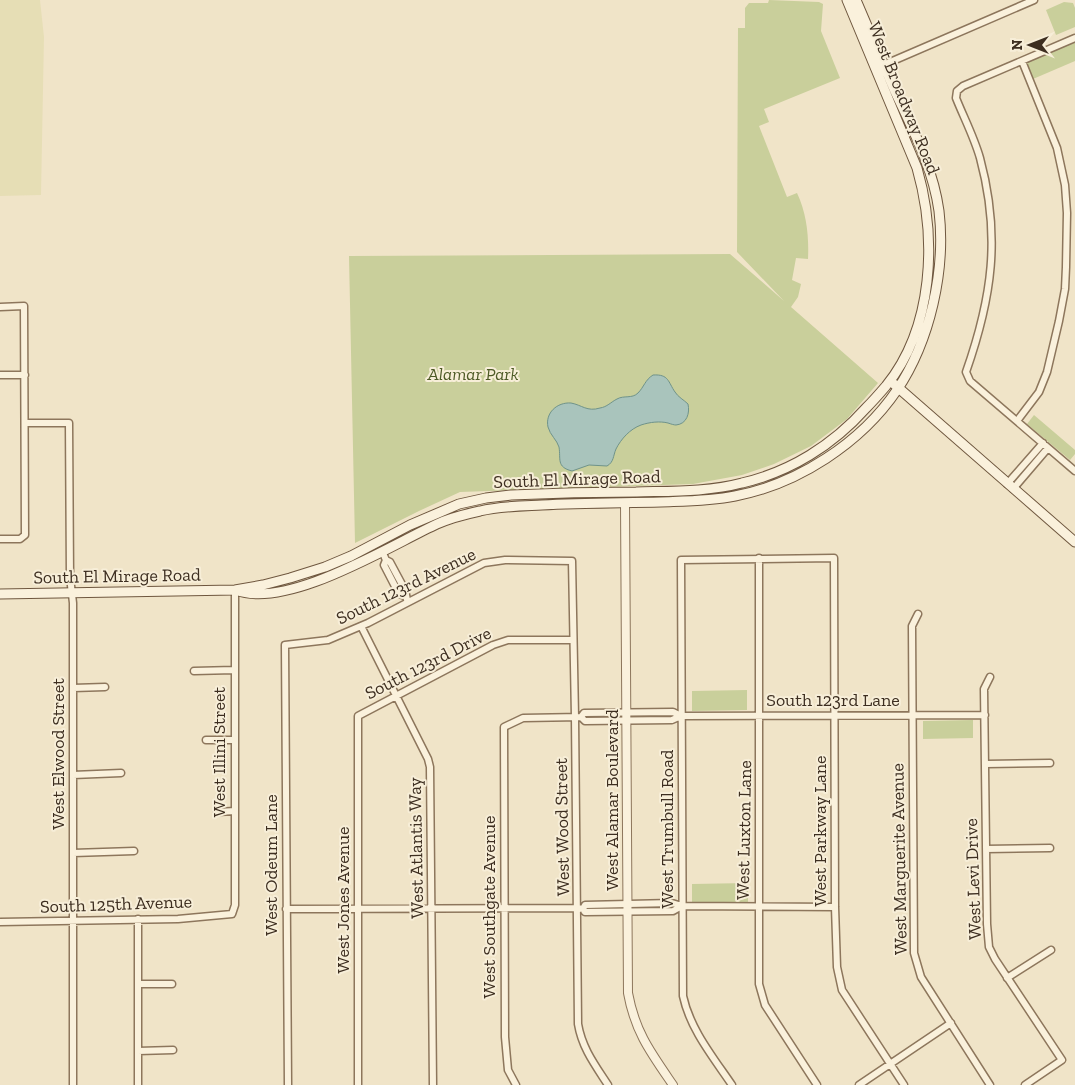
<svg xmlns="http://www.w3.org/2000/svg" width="1075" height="1085" font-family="'Zilla Slab',serif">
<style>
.farmland{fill:#e6deb5}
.green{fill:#c9cf9b}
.water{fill:#a9c4bc;stroke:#6f938a}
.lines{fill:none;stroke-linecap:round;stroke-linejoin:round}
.minor-casing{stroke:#8d765c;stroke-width:9}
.tertiary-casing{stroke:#8d765c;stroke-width:10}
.secondary-casing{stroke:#6f573f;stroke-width:11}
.minor{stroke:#faf1dc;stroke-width:6}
.tertiary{stroke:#faf1dc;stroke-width:8}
.secondary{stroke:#faf1dc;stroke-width:9}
.labels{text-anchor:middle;stroke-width:4;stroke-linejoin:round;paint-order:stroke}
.street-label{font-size:18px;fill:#3d2e20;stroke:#f7eed8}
.park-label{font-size:18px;font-style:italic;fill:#4d5a26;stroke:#f7eed8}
</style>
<rect width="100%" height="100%" fill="#f0e4c8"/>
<path class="farmland" d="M0 0H40L44 37 41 195 0 196Z"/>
<path class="green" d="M769 0 819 2 823 4 821 31 840 78 764 109 769 122 759 126 787 197 797 193C807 214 809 237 808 259L796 258 792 280 801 284 798 297 791 307 878 383 847 419 811 446 774 464 742 475 693 484 460 492 419 511 355 543 349 256 730 254 784 301 737 252 738 28H745V8L749 3H768Z
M1064 2 1073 3 1075 8V27L1056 35 1046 10Z
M1075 42V61L1033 79 1026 63Z
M1034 415 1075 450V454L1070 460 1027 424Z
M747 690V710L692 711V691Z
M973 720V738L923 739V721Z
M748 883V902L692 903V884Z"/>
<path class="water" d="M653 375C669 374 668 382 675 392 678 397 684 400 688 404 690 413 687 424 676 425 674 425 671 424 668 423 660 421 650 422 641 425 630 429 621 439 616 449 613 456 614 462 607 466L589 465 572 471C556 467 561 459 559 447 557 440 550 435 548 427 545 413 557 402 571 403 582 405 587 412 600 408 607 407 611 402 617 399 624 395 632 399 638 393 644 387 645 380 653 375Z"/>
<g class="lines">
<g class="minor-casing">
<path id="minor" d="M1075 38 963 86 957 91 956 98C964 118 974 137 980 158 1001 236 992 298 966 372L970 381 1075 471
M881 66 1034 0
M0 307 24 306 25 535 20 539H0
M0 375H25
M1017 421 1039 392 1047 372 1059 321 1065 289 1066 267 1067 213 1065 185 1057 148 1022 61
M25 423H69L70 577 73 603V1085
M1007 484 1043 443
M1013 489 1048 448
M382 551 386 560 384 565 399 594 405 596
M759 558V984L765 1005 817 1085
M386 560 390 562 405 590 407 600
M918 614 912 626 914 953 921 977 990 1085
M361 626 428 759 430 767 433 1085
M194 671 234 670
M990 677 984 689 987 924 989 947 995 959 1062 1060 1025 1085
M73 688 105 687
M581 717 585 721 672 720 681 716 985 715
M206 740H234
M986 764 1050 763
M73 775 121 773
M217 812 235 811
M986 849 1050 848
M73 853 134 851
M286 909 577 908 583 909 585 912 673 911 682 906
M583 909 585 905 672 903 682 906 835 907
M138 919V1085
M0 922 178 919 232 914 235 905V590
M1007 978 1051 950
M138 984H172
M138 1051 173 1050
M288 1085 285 645 328 640 368 623 484 563 505 560 572 561 575 717 578 1024C582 1048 595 1065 608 1085
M358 1085V716L493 645 508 640H573
M516 1085 508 1070 505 1037 504 727 523 718 581 717 584 713 673 712 681 716
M732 1085C713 1057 690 1029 683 996L681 560 834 558 835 907 837 967 842 990 904 1085
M859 1085 951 1023"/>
</g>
<g class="tertiary-casing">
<path id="tertiary" d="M625 503 628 993C635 1032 651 1053 673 1085"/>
</g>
<g class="secondary-casing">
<path id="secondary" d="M894 384 1075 542
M236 590C287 610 389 546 437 524 450 518 466 514 480 511 500 506 521 506 542 505 582 503 622 503 661 502 686 501 710 501 735 496 798 484 861 443 897 390 930 341 946 270 939 211 933 167 912 128 894 89 881 59 869 30 856 0
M0 594 235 590 263 585 290 578 325 567 351 556 410 525 459 504 486 498 511 495C553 493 594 492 636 492 671 491 708 492 742 483 790 472 833 445 866 408 873 401 880 393 886 386 934 327 937 238 917 168L847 0"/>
</g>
<use href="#minor" class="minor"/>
<use href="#tertiary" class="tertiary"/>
<use href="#secondary" class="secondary"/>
</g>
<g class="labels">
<g class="street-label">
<text transform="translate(904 98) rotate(68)" y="6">West Broadway Road</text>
<text transform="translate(577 479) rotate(-2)" y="6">South El Mirage Road</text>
<text transform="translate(117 576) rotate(-1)" y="6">South El Mirage Road</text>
<text transform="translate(406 586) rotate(-26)" y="6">South 123rd Avenue</text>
<text transform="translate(428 663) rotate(-27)" y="6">South 123rd Drive</text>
<text x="833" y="706">South 123rd Lane</text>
<text transform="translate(219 752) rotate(-90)" y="6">West Illini Street</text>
<text transform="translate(58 754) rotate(-90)" y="6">West Elwood Street</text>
<text transform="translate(612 800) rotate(-90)" y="6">West Alamar Boulevard</text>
<text transform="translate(562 827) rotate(-91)" y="6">West Wood Street</text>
<text transform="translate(667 829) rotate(-90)" y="6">West Trumbull Road</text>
<text transform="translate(744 830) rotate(-89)" y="6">West Luxton Lane</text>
<text transform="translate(820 831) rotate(-90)" y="6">West Parkway Lane</text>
<text transform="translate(416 848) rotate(-91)" y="6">West Atlantis Way</text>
<text transform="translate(899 859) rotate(-91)" y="6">West Marguerite Avenue</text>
<text transform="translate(271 865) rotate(-90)" y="6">West Odeum Lane</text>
<text transform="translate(973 879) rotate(-92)" y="6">West Levi Drive</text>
<text transform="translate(343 900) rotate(-90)" y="6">West Jones Avenue</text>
<text transform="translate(116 904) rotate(-2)" y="6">South 125th Avenue</text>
<text transform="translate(489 907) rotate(-90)" y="6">West Southgate Avenue</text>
</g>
<g class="park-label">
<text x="473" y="380">Alamar Park</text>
</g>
</g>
<g transform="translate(1030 45) rotate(270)" stroke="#f7eed8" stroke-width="4" paint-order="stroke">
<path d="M0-4L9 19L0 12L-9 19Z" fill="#3d2e20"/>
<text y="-8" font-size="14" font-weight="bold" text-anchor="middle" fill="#3d2e20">N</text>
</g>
</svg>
